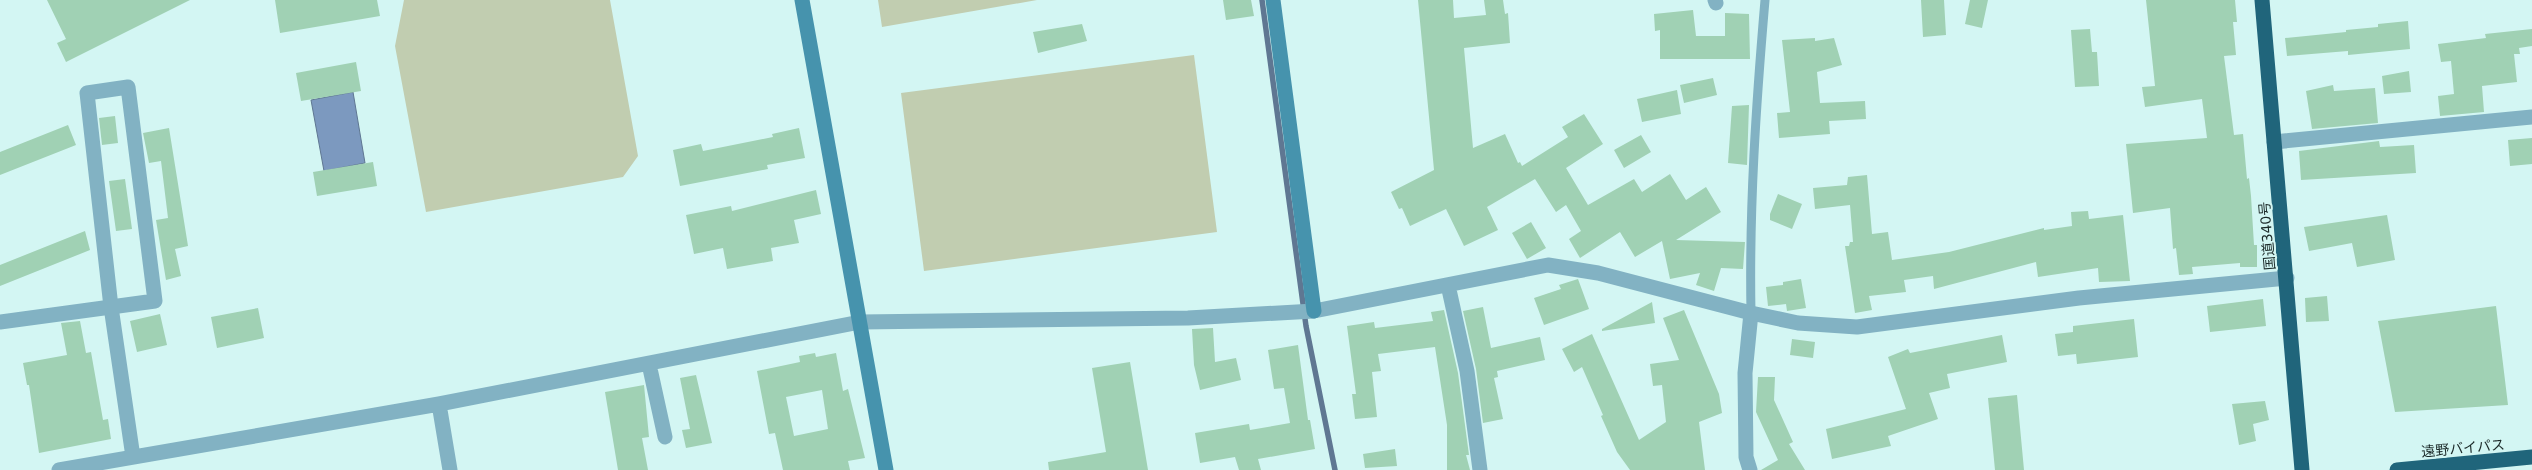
<svg xmlns="http://www.w3.org/2000/svg" width="2532" height="470" font-family="'DejaVu Sans','Noto Sans JP',sans-serif">
<style>
.green{fill:#c1cdb0}
.water{fill:#7c99bf;stroke:#5f7792}
.lines{fill:none;stroke-linecap:round;stroke-linejoin:round}
.stream{stroke:#5f7792;stroke-width:5.5}
.building{fill:#a0d1b4;fill-rule:evenodd}
.lane{stroke:#82b2c3;stroke-width:9}
.street{stroke:#82b2c3;stroke-width:15}
.secondary{stroke:#4693ad;stroke-width:15}
.highway{stroke:#20657b;stroke-width:15}
.labels{text-anchor:middle;stroke-width:4;stroke-linejoin:round;paint-order:stroke}
.street-label{font-size:14px;fill:#1b2928;stroke:#d3f6f3}
</style>
<rect width="100%" height="100%" fill="#d3f6f3"/>
<path class="green" d="M404 0H610L638 156 623 177 426 212 395 46Z
M878 0H1037L882 27Z
M1194 55 1217 232 924 271 901 93Z"/>
<path class="water" d="M353 92 365 163 324 171 311 100Z"/>
<g class="lines">
<path class="stream" d="M1262 0 1306 326 1335 470"/>
</g>
<path class="building" d="M47 0H190L66 62 57 43 66 39Z
M275 0H377L380 16 280 33Z
M1223 0H1251L1254 16 1226 20Z
M1418 0H1453L1454 18 1486 15 1484 0H1503L1505 14 1508 13 1510 43 1464 48 1473 148 1505 134 1518 163 1520 162 1522 166 1568 137 1562 127 1584 114 1603 144 1566 168 1588 205 1634 179 1642 192 1670 174 1686 200 1706 187 1721 212 1676 240 1745 242 1743 269 1721 268 1714 291 1696 285 1700 273 1670 279 1662 241 1635 257 1620 232 1580 258 1569 239 1581 231 1566 205 1556 212 1535 179 1487 207 1498 230 1464 246 1446 209 1410 226 1402 208 1399 209 1391 192 1434 170Z
M1921 0H1944L1946 35 1923 37Z
M1970 0H1988L1982 28 1965 24Z
M2146 0H2235L2237 22H2233L2236 55 2224 56 2234 135 2243 134 2247 179 2249 178 2251 196 2254 245H2257V267H2240V263L2192 267 2193 274 2179 275 2176 248 2173 249 2170 208 2133 213 2126 144 2207 138 2202 99 2145 107 2142 87 2155 86Z
M1693 10 1696 36H1725V13L1749 14 1750 59H1660V30L1655 31 1654 14Z
M2408 21 2410 49 2348 55V51L2287 56 2285 38 2346 32V30L2378 27V24Z
M1082 24 1087 41 1038 53 1033 32Z
M2090 29 2092 52H2097L2099 86 2075 87 2071 30Z
M2532 29V46L2519 48 2520 54H2514L2517 82 2482 86 2484 112 2440 116 2438 96 2454 94 2451 61 2441 62 2438 44 2486 38 2485 34Z
M1815 38V41L1834 38 1842 65 1817 72 1820 103 1865 101 1866 119 1829 121 1830 134 1779 138 1777 113 1790 112 1782 40Z
M356 62 361 91 301 101 296 73Z
M2409 71 2411 92 2384 94 2382 76Z
M1713 78 1717 95 1684 103 1680 85Z
M2333 85 2334 91 2375 88 2378 123 2312 129 2306 91Z
M1677 90 1681 114 1642 122 1637 99Z
M1749 105 1747 165 1728 163 1732 106Z
M115 116 118 143 102 145 99 118Z
M68 125 76 145 0 175V152Z
M169 128 188 246 175 249 181 276 166 280 156 220 168 218 161 161 149 163 143 133Z
M799 128 805 158 767 165 768 169 680 186 673 150 701 144 703 151 773 137 772 134Z
M1641 135 1651 152 1624 168 1614 150Z
M2532 138V164L2510 166 2508 140Z
M2379 141 2380 147 2414 145 2416 173 2301 180 2299 151Z
M373 162 377 186 317 196 313 172Z
M1867 175 1872 234 1888 232 1892 260 1949 252 2044 228V230L2072 226 2071 212 2088 211 2089 219 2123 215 2130 281 2099 282 2098 268 2038 277 2036 262 1934 289 1933 276 1904 280 1906 292 1869 296 1872 310 1855 313 1845 246H1849L1850 242H1853L1850 205 1815 209 1813 188 1847 185 1848 177Z
M125 179 132 229 116 231 109 181Z
M816 190 821 214 794 220 799 243 771 248 773 261 727 269 723 248 694 254 686 215 731 206 732 211Z
M1778 194 1802 204 1792 229 1770 220V214Z
M2387 215 2395 260 2357 267 2352 243 2309 251 2304 227Z
M1531 222 1546 248 1527 259 1512 233Z
M85 231 90 250 0 286V265Z
M1578 279 1589 309 1544 325 1534 298 1561 289 1559 285Z
M1801 279 1806 308 1787 311 1786 304 1768 306 1766 287 1783 285V282Z
M2327 296 2329 321 2306 322 2305 298Z
M2263 299 2266 326 2210 332 2207 306Z
M1652 302 1655 323 1602 331V329Z
M2496 306 2508 405 2395 412 2378 321Z
M1483 307 1491 348 1540 337 1545 360 1497 371 1498 377 1494 378 1503 419 1483 423 1476 369 1463 311Z
M258 308 264 338 217 348 211 317Z
M1444 310 1458 373 1469 455H1466L1470 470H1447V425L1435 347 1378 354 1381 371 1372 372 1377 417 1355 419 1352 394H1356L1347 326 1374 322 1375 328 1433 321 1431 312Z
M1684 310 1719 394 1722 413 1699 422 1705 470H1630L1617 452 1601 416 1603 415 1582 367 1574 372 1562 349 1592 334 1639 440 1666 422 1662 385 1653 386 1650 364 1679 360 1663 318Z
M160 314 167 345 137 352 130 321Z
M2134 319 2138 357 2077 364 2076 354 2058 356 2055 334 2073 332V326Z
M80 321 86 353 91 352 103 420 108 419 111 439 39 453 29 385H27L23 363 67 355 61 323Z
M1213 328 1215 362 1236 358 1241 380 1200 390 1194 365 1192 329Z
M2002 335 2007 362 1947 374 1950 388 1929 393 1938 419 1888 436 1891 446 1832 459 1826 429 1906 409 1888 357 1908 349 1910 353Z
M1792 339 1815 342 1813 358 1790 355Z
M1298 345 1308 420H1310L1315 449 1258 459 1261 470H1239L1235 457 1200 463 1195 433 1249 424 1250 430 1290 423 1284 388 1274 389 1268 350Z
M815 353 816 357 836 353 843 391 848 389 865 458 848 461 850 470H783L775 433 769 434 757 371 800 362 799 356ZM822 390 828 429 794 436 786 397Z
M1130 362 1148 470H1049L1048 462 1106 452 1092 368Z
M696 375 712 443 686 448 682 430 690 429 680 378Z
M1758 377H1775L1774 400 1793 442 1789 444 1805 470H1761L1778 460 1756 412Z
M644 385 649 437 642 438 648 470H618L605 392Z
M2017 395 2024 470H1995L1988 398Z
M2265 401 2269 420 2253 424 2256 441 2239 445 2232 404Z
M1395 449 1397 466 1365 468 1363 454Z"/>
<g class="lines">
<path class="lane" d="M1751 313C1749 208 1756 105 1765 0"/>
<path class="street" d="M1715 0 1716 3
M2274 142 2532 117
M1448 285 1467 371 1480 470
M0 322 111 307 87 93 128 87 155 301 111 307 133 457
M649 364 665 437
M439 404 450 470
M59 470 439 404 860 322 1188 318 1314 311 1548 265 1598 273 1751 313 1798 323 1857 327 2079 298 2287 278
M1750 470 1746 457 1745 373 1751 313"/>
<path class="secondary" d="M802 0 886 470
M1273 0 1314 311"/>
<path class="highway" d="M2262 0 2302 470
M2397 470 2532 457"/>
</g>
<g class="labels">
<g class="street-label">
<text transform="translate(2267 236) rotate(-95)" y="5">国道340号</text>
<text transform="translate(2463 448) rotate(-5)" y="5">遠野バイパス</text>
</g>
</g>
</svg>
